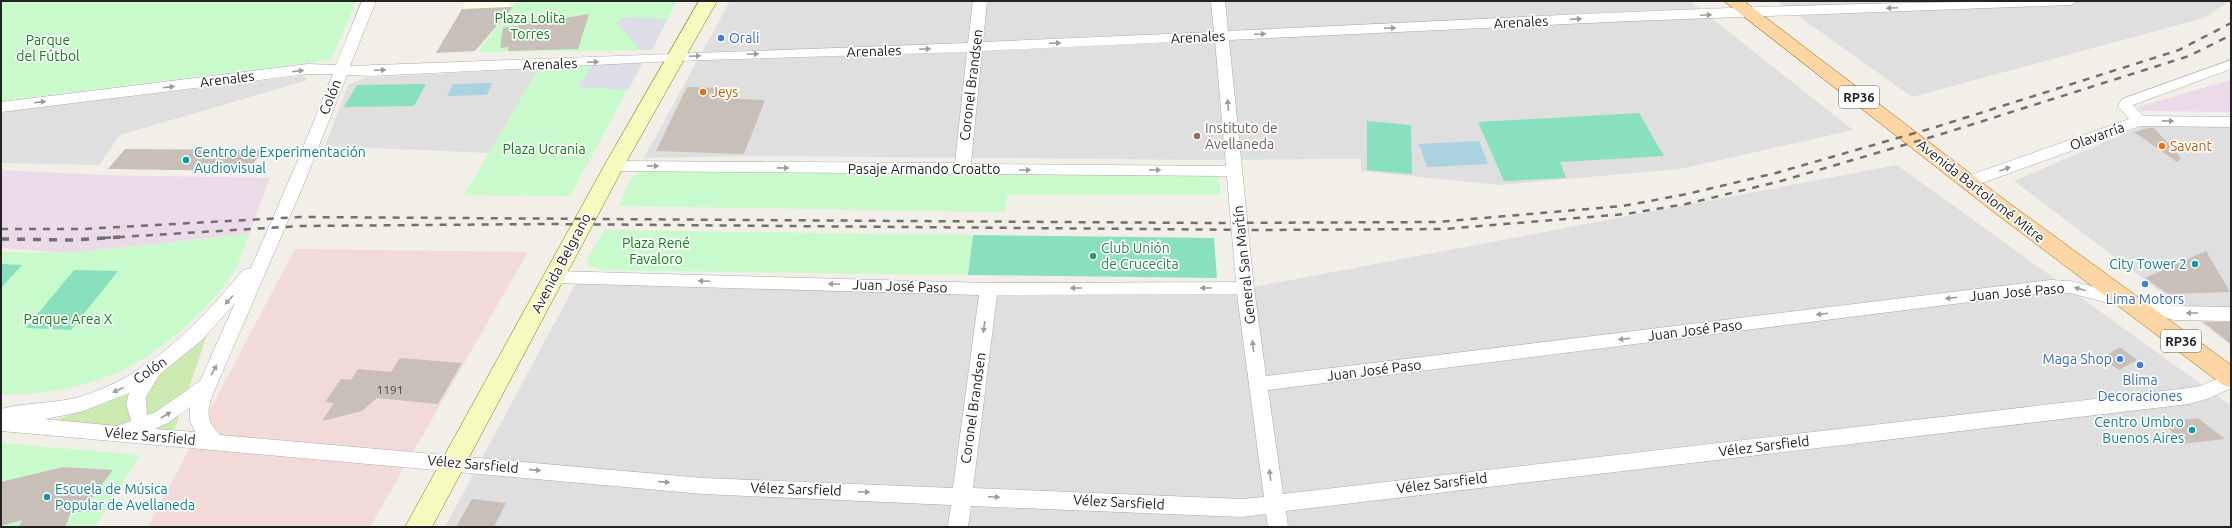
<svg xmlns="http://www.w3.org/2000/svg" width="2232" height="528" font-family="Ubuntu,sans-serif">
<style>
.residential{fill:#e0dfdf}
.commercial{fill:#f2dad9}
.industrial{fill:#ebdbe8}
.education{fill:#ffffe5}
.grass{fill:#cdebb0}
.park{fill:#c8facc}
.pitch{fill:#88e0be}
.plaza{fill:#dddde8}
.water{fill:#aad3df}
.building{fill:#c7bfb8}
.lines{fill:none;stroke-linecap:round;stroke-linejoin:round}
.minor-casing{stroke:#a9a9a9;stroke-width:1}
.secondary-casing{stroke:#707d05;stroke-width:1}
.primary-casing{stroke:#a06b00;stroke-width:1}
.minor{fill:#fff;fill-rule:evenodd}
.secondary{fill:#f7fabf;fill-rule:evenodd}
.primary{fill:#fcd6a4;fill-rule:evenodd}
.rail-far1{stroke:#707070;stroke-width:2.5;stroke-dasharray:7 7;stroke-linecap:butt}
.rail{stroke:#707070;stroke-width:3.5;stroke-dasharray:8 8;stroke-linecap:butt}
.oneway{fill:#9c9c9c}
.shop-dot{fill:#3f7fe0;stroke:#fff;stroke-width:1.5}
.food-dot{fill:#e8710a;stroke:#fff;stroke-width:1.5}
.education-dot{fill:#8d6e63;stroke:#fff;stroke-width:1.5}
.culture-dot{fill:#0f9aa8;stroke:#fff;stroke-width:1.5}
.leisure-dot{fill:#2e9e5b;stroke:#fff;stroke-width:1.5}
.labels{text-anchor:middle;stroke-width:3.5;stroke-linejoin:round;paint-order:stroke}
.number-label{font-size:12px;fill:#4b4948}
.shield{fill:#fff;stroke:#646464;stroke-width:1}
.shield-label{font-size:13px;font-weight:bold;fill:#222}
.park-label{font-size:14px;fill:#0c8416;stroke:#fff}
.street-label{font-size:14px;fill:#222;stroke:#fff}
.shop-label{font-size:14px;fill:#366cbe;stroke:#fff}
.food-label{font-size:14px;fill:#c56008;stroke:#fff;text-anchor:start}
.education-label{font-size:14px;fill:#785e54;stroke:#fff;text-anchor:start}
.culture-label{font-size:14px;fill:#0d838f;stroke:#fff;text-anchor:start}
.leisure-label{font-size:14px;fill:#27864d;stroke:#fff;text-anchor:start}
</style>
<rect width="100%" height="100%" fill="#f2efe9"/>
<path class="residential" d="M730 1H1690L1853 130 1680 169 1500 185 1361 171V159L1202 160 756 156 644 158Z
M1777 1H2230L2204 18 1912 97Z
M539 68 489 153 325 146 348 85 364 78Z
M304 76 308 80 120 135 99 165 1 163V111Z
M2145 125 2231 126V345L2014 181Z
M1897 165 2230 405 2231 527H445L576 283 1233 291Z"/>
<path class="commercial" d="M295 249 528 252 370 527H148Z"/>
<path class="industrial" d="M2231 80V112L2141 111 2138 107Z
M1 170 101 175 270 178 249 234 69 253 1 248Z"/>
<path class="education" d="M466 1H511L508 7 462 9Z"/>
<path class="grass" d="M208 332 174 431 50 422 127 394Z"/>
<path class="park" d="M1 1H356L331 60 1 101Z
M517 1H677L652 50 478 52Z
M642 63 570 196 464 195 539 68Z
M653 169 1218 176 1221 194 1007 195 1005 212 619 206C629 184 627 172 653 169Z
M604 230 973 235 968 275 601 270 589 266 588 258Z
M249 234C246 244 243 253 239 262 220 302 155 358 114 374 79 388 38 396 1 394V252L70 253Z
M1 443 140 455 95 527H1Z"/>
<path class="pitch" d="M426 84 414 106 344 107 357 85Z
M1639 113 1664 156 1560 162 1566 178 1504 181 1478 122Z
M1367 121 1411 125 1412 174 1367 170Z
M973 235 1214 238 1217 278 968 275Z
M1 264 22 265 1 288Z
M74 270 118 271 71 330 26 328Z"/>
<path class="plaza" d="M625 17 667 19 652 50H640L616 22Z
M645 59 628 90 578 87 595 62Z"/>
<path class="water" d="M492 83 487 95 447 96 453 84Z
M1479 141 1488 164 1427 167 1419 144Z"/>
<path class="building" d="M513 7 475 51 436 53 462 9Z
M589 14 578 49 508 51 509 47 500 48 503 28Z
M687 87 723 88 718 98 765 100 744 154 656 151Z
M2148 128H2154L2181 158 2177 162 2134 132Z
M125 149 263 150 248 171 108 169Z
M2206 251 2230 292 2168 294 2145 278Z
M2203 322H2231V344Z
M2120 347 2137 360 2119 370 2102 358Z
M400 358 462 363 438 404 377 398 362 411 322 421 334 403 325 402 341 379 351 380 358 369 391 372Z
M2198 418 2225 439 2181 444 2164 422Z
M63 467 113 470 81 512H71L65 527H19L22 520 1 526V482Z
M472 499 506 503 494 527H456Z"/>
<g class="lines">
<g class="minor-casing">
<path id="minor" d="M362 1H376L350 66 968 43 973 1H987L983 42 1214 32 1211 1H1225L1228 31C1511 18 1794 1 2078 1L2071 5 1631 21 1229 40 1254 288 1266 376 2050 280 2070 281 2174 306 2231 307V321L2174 320 2070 293 2050 292 1268 390 1283 494 2189 388 2200 386 2231 373V388L2210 398 2189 404 1286 511 1288 527H1268L1266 514 1242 517 971 506 968 527H948L951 505 703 494 1 431V409C26 402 54 404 79 397 148 377 199 323 243 270L251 268 298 160 333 74H308L1 112V102L308 64 336 65ZM1215 40 1226 166 971 164 982 51ZM967 52 955 163 614 161 608 162 606 166 608 170 614 171 1227 176 1236 282 989 283 554 271 548 273 545 277 548 281 554 283 979 295 953 488 703 478 220 435C204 419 207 409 215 389L303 186 347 75 371 76 675 61ZM1237 294 1264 497 1242 499 973 488 997 295ZM235 303 200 381 154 413 147 415 146 397 160 374 202 340ZM129 393 126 404 131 421 117 426 45 419 81 412ZM190 407V421L195 432 155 429 168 423Z
M2231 60V69L2133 105 2143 116 2231 117V127L2140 126 1974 186 1968 187 1962 186 1960 182 1962 178 2129 119 2118 106 2122 99Z"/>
</g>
<g class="secondary-casing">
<path id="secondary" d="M699 1H717L624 166 432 527H405L604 166Z"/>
</g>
<g class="primary-casing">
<path id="primary" d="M1724 1H1744L2009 203 2231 365V387L2223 385 1995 213Z"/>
</g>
<use href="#minor" class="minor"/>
<use href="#secondary" class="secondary"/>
<use href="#primary" class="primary"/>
<path class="rail-far1" d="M1 229H83L301 217 1210 223 1437 222 1623 206 1687 194 1776 173 1936 127 2179 50 2231 23
M104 238 300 226 548 224 1261 230 1444 229 1626 214 1686 204 1781 181 1945 133 2189 56 2231 35"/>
<path class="rail" d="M1 239 74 240 120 237"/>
</g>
<defs><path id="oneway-solid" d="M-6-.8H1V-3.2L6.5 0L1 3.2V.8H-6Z"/></defs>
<g class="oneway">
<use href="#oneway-solid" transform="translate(1892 8) rotate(178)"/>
<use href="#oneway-solid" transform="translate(1706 15) rotate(-2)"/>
<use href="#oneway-solid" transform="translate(1576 19) rotate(-3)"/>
<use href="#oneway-solid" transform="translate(1390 28) rotate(-3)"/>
<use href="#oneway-solid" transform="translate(1260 34) rotate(-3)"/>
<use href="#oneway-solid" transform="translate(1055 43) rotate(-3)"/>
<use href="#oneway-solid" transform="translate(925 49) rotate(-2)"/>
<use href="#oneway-solid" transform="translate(753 54) rotate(-2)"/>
<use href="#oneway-solid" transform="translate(695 56) rotate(-2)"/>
<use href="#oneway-solid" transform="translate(593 62) rotate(-3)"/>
<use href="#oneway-solid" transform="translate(380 70) rotate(-2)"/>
<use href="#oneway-solid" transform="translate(298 71) rotate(-7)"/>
<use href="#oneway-solid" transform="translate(169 87) rotate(-7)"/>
<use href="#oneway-solid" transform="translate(40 102) rotate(-7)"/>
<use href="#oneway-solid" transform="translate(1228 105) rotate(-95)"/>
<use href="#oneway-solid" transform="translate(2168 121) rotate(1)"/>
<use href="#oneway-solid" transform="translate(653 166) rotate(1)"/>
<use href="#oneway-solid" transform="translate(783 168) rotate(1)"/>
<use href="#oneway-solid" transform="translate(2005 169) rotate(-20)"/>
<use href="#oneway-solid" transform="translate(1025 170)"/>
<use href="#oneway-solid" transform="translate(1155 170)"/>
<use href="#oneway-solid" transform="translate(704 281) rotate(-178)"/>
<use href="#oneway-solid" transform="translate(834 284) rotate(-178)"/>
<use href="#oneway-solid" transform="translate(1076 288) rotate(180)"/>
<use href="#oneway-solid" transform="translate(1206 288) rotate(180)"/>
<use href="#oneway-solid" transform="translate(2080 289) rotate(-165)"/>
<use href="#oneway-solid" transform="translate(1951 298) rotate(173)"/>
<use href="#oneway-solid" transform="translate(229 300) rotate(132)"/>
<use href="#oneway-solid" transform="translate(2192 313) rotate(-180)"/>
<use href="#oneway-solid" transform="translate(1822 314) rotate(173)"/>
<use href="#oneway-solid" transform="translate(984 327) rotate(98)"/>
<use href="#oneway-solid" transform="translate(1624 339) rotate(173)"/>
<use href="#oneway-solid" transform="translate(1253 346) rotate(-97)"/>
<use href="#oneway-solid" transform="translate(214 370) rotate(-61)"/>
<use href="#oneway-solid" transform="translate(118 390) rotate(156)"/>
<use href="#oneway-solid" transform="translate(166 415) rotate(-30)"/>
<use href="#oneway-solid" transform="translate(535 470) rotate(6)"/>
<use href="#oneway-solid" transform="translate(1270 475) rotate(-98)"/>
<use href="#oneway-solid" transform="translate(664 482) rotate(5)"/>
<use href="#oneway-solid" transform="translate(864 492) rotate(2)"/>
<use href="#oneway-solid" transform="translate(994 497) rotate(3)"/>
</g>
<g class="shop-dot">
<circle cx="721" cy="38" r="4"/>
<circle cx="2145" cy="284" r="4"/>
<circle cx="2120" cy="359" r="4"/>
<circle cx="2140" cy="365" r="4"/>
</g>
<g class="food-dot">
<circle cx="703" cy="92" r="4"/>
<circle cx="2162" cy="146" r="4"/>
</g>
<circle class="education-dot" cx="1197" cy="136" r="4"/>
<g class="culture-dot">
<circle cx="186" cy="160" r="4"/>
<circle cx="2195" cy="264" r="4"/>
<circle cx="2192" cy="430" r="4"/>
<circle cx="47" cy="497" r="4"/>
</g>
<circle class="leisure-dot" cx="1093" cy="256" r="4"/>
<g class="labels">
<g class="number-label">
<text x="390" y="394">1191</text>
</g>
<g class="shield">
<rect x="1839" y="86" width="40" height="22" rx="3"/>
<rect x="2161" y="330" width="40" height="22" rx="3"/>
</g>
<g class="shield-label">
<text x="1859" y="102">RP36</text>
<text x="2181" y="346">RP36</text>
</g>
<g class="park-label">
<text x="530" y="23">Plaza Lolita<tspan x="530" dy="16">Torres</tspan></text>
<text x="48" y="45">Parque<tspan x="48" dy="16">del Fútbol</tspan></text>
<text x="544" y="154">Plaza Ucrania</text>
<text x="656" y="248">Plaza René<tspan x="656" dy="16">Favaloro</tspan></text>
<text x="68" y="324">Parque Area X</text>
</g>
<g class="street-label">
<text transform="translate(1521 22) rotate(-3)" y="5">Arenales</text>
<text transform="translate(1198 37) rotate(-3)" y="5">Arenales</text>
<text transform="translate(874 51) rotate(-2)" y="5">Arenales</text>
<text transform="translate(550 64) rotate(-2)" y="5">Arenales</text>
<text transform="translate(227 79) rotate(-7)" y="5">Arenales</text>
<text transform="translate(971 85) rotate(-83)" y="5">Coronel Brandsen</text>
<text transform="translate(330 97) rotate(-68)" y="5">Colón</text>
<text transform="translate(2097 136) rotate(-20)" y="5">Olavarría</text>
<text x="924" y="174">Pasaje Armando Croatto</text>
<text transform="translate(1981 191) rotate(38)" y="5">Avenida Bartolomé Mitre</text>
<text transform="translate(561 263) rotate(-62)" y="5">Avenida Belgrano</text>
<text transform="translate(1244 265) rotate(-96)" y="5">General San Martín</text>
<text transform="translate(900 286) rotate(2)" y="5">Juan José Paso</text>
<text transform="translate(2017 292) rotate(-5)" y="5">Juan José Paso</text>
<text transform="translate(1695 330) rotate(-7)" y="5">Juan José Paso</text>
<text transform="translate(150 370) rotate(-34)" y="5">Colón</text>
<text transform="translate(1374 370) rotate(-7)" y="5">Juan José Paso</text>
<text transform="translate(973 408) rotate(-82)" y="5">Coronel Brandsen</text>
<text transform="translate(150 436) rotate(5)" y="5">Vélez Sarsfield</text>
<text transform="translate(1764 446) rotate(-7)" y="5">Vélez Sarsfield</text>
<text transform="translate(473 464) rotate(5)" y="5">Vélez Sarsfield</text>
<text transform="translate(1442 483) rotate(-7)" y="5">Vélez Sarsfield</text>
<text transform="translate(796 489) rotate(2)" y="5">Vélez Sarsfield</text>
<text transform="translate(1119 502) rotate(3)" y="5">Vélez Sarsfield</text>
</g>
<g class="shop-label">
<text x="729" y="43" text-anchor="start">Orali</text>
<text x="2145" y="304">Lima Motors</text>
<text x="2112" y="364" text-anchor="end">Maga Shop</text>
<text x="2140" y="385">Blima<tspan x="2140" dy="16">Decoraciones</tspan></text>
</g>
<g class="food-label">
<text x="711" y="97">Jeys</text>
<text x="2170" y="151">Savant</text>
</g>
<g class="education-label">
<text x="1205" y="133">Instituto de<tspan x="1205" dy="16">Avellaneda</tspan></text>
</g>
<g class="culture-label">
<text x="194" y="157">Centro de Experimentación<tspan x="194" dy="16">Audiovisual</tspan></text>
<text x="2187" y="269" text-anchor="end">City Tower 2</text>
<text x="2184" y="427" text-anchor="end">Centro Umbro<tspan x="2184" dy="16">Buenos Aires</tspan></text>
<text x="55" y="494">Escuela de Música<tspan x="55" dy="16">Popular de Avellaneda</tspan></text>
</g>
<g class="leisure-label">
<text x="1101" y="253">Club Unión<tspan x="1101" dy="16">de Crucecita</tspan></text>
</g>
</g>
<rect width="2232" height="528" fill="none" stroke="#222222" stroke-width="4"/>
</svg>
